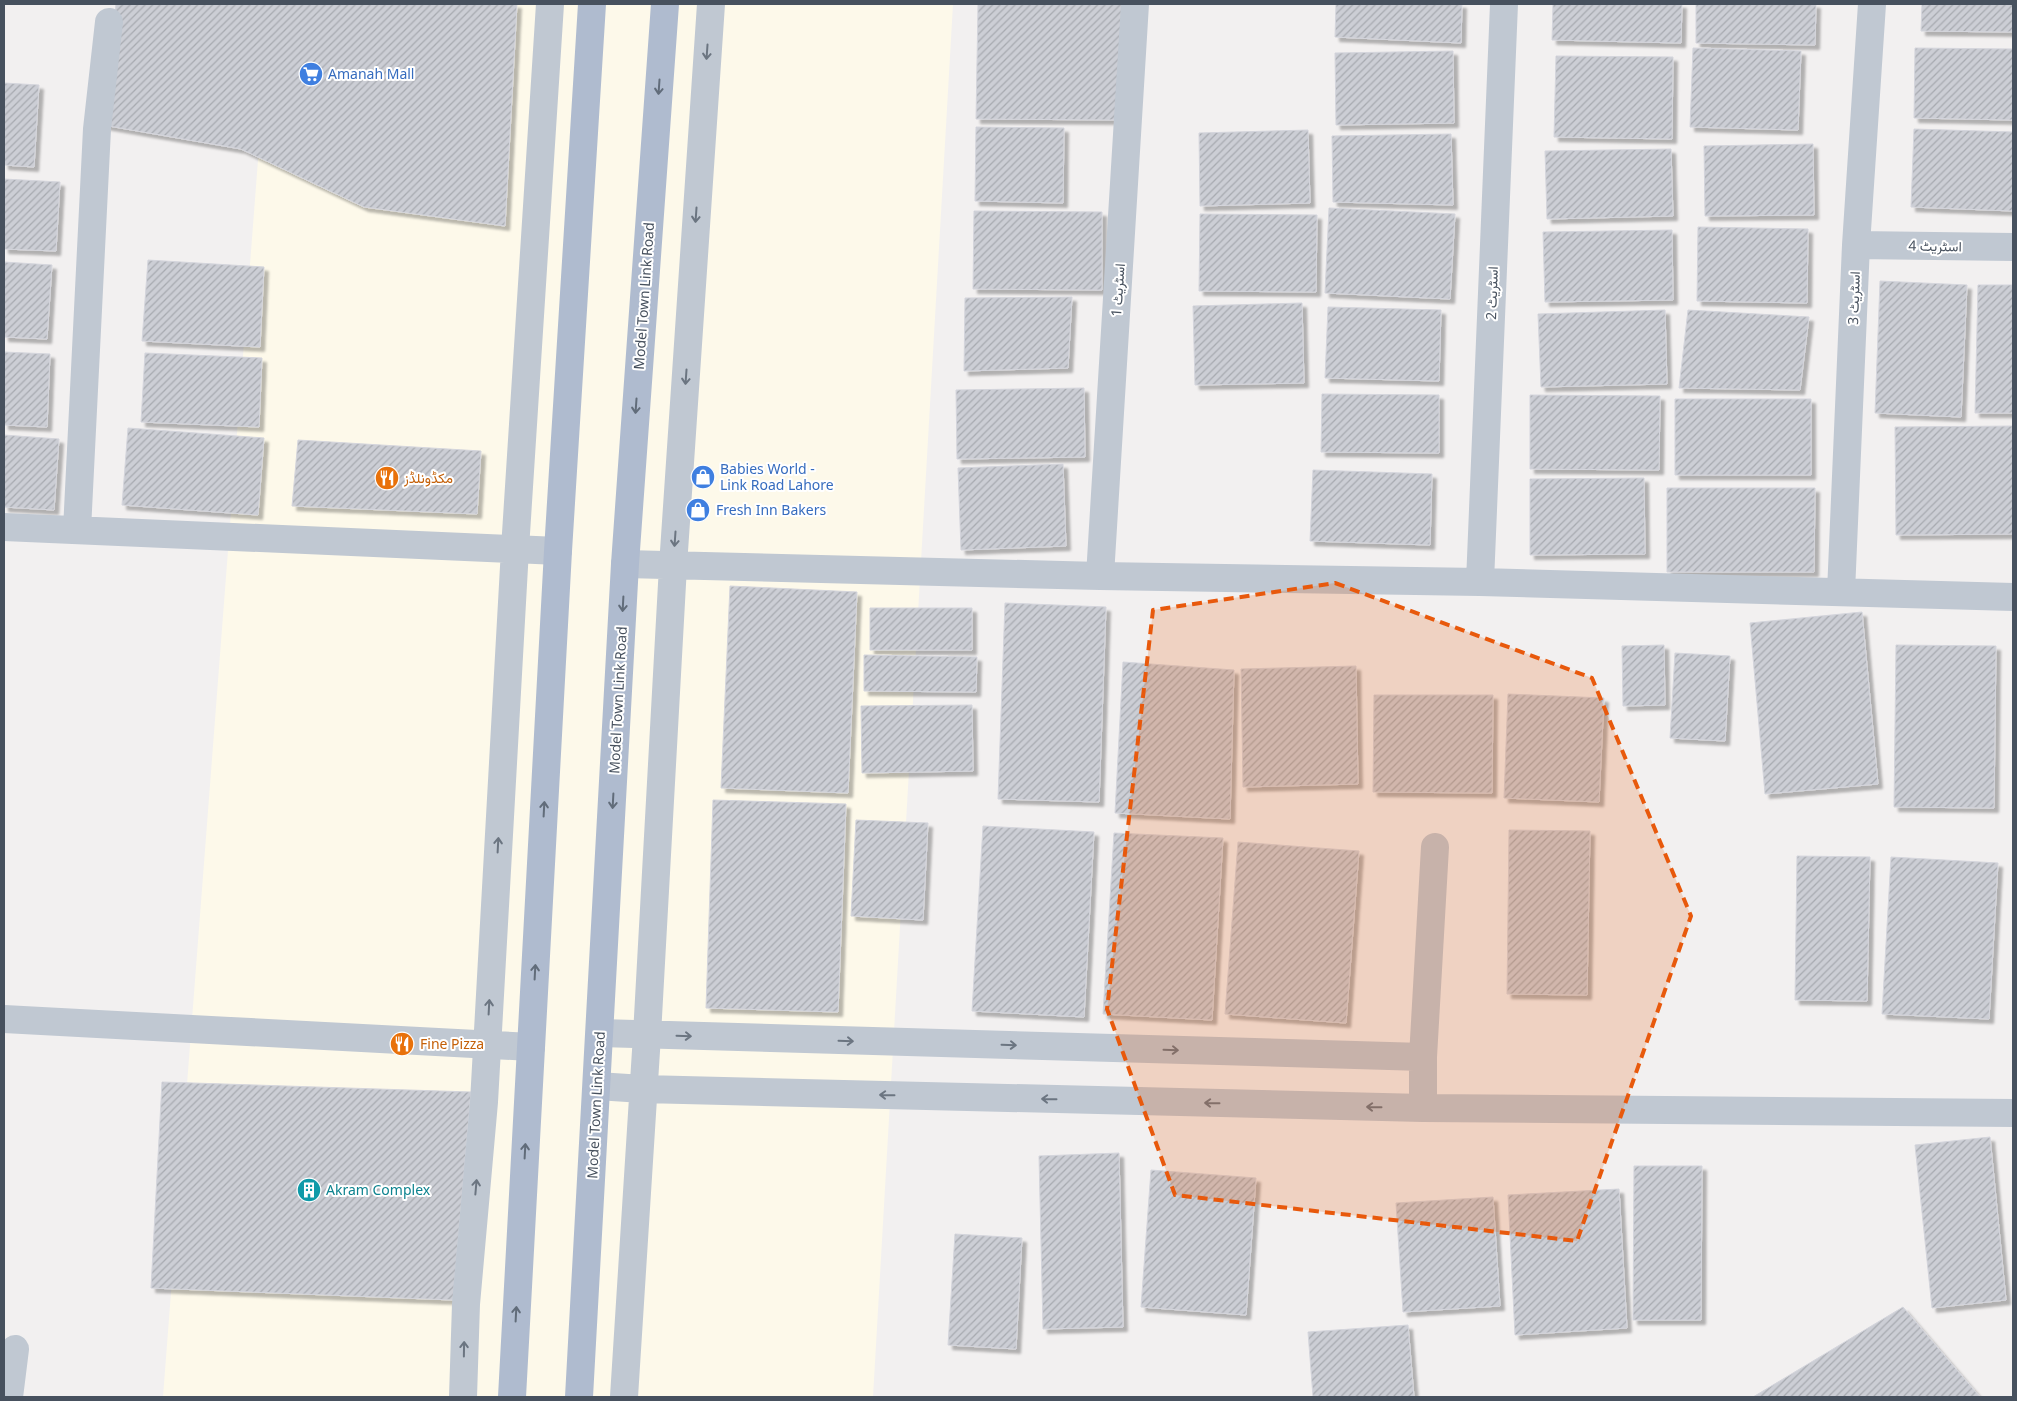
<svg xmlns="http://www.w3.org/2000/svg" width="2017" height="1401" font-family="'Noto Sans',Vazirmatn,sans-serif">
<style>
.commercial{fill:#fdf9ea}
.building{fill:url(#building-hatch);stroke:#d4d5dc;filter:url(#shadow)}
.lines{fill:none;stroke-linecap:round;stroke-linejoin:round}
.minor{stroke:#c0c8d2;stroke-width:28}
.major{stroke:#afbbcf;stroke-width:28}
.oneway{stroke:#6b7581}
.oneway2{stroke:#616c7a}
.marked{fill:#e8590c;fill-opacity:0.2;stroke:#e8590c;stroke-width:4;stroke-dasharray:10 6;stroke-linejoin:round}
.labels{text-anchor:middle;stroke-width:4;stroke-linejoin:round;paint-order:stroke}
.shop-label{font-size:14px;fill:#366cbe;stroke:#fff;text-anchor:start}
.street-label{font-size:14px;fill:#47515e;stroke:#fff}
.food-label{font-size:14px;fill:#c56008;stroke:#fff;text-anchor:start}
.culture-label{font-size:14px;fill:#0d838f;stroke:#fff;text-anchor:start}
</style>
<defs>
<pattern id="building-hatch" width="6" height="6" patternUnits="userSpaceOnUse" patternTransform="scale(1.25)"><rect width="6" height="6" fill="#ccced5"/><path d="M-1 1l2-2M0 6l6-6M5 7l2-2" fill="none" stroke="#a7aab0"/></pattern>
<filter id="shadow"><feDropShadow dx="4.5" dy="4.5" stdDeviation="1" flood-color="#0004"/></filter>
</defs>
<rect width="100%" height="100%" fill="#f2f0f0"/>
<path class="commercial" d="M270 4H953L873 1397H163Z"/>
<path class="building" d="M116 4H517L505 226 364 207 241 149 103 125Z
M978 4H1125L1124 120 976 119Z
M1336 4H1462L1461 43 1335 37Z
M1553 4H1682L1681 43 1552 40Z
M1696 4H1816L1815 45 1696 43Z
M1922 4H2013V32L1921 31Z
M1693 48 1801 51 1798 130 1690 127Z
M1915 48 2013 49V120L1914 118Z
M1453 51 1454 123 1336 125 1335 53Z
M1556 56 1673 57 1672 139 1554 137Z
M4 83 39 85 34 167 4 165Z
M976 127 1064 128 1063 203 975 201Z
M1914 129 2013 132V211L1911 207Z
M1308 130 1310 203 1200 206 1199 133Z
M1451 134 1453 205 1333 202 1332 136Z
M1813 144 1814 215 1705 216 1704 146Z
M1671 149 1673 216 1547 219 1545 151Z
M4 179 60 182 56 251 4 249Z
M1329 208 1455 214 1450 299 1325 293Z
M974 211 1102 212V290L973 289Z
M1200 214 1317 215 1316 292 1199 291Z
M1698 227 1808 229 1807 303 1697 301Z
M1672 230 1673 300 1545 302 1543 232Z
M148 260 264 267 260 347 142 341Z
M4 262 52 265 47 339 4 337Z
M1880 281 1967 285 1961 417 1875 413Z
M1978 285H2013V413H1975Z
M1072 297 1068 368 964 371 965 298Z
M1302 303 1304 383 1195 385 1193 306Z
M1328 307 1441 310 1439 381 1325 378Z
M1665 310 1667 384 1541 387 1538 314Z
M1688 310 1809 317 1800 390 1679 388Z
M4 352 50 354 47 427 4 425Z
M145 353 262 358 259 427 141 422Z
M1084 388 1085 457 957 459 956 390Z
M1322 394 1439 395V453L1321 452Z
M1530 395 1660 396 1659 470 1530 469Z
M1675 399H1811V475H1675Z
M2013 426V534L1896 535 1895 427Z
M128 428 264 438 258 515 122 505Z
M4 435 59 439 54 510 4 507Z
M298 440 481 451 477 514 292 506Z
M1063 464 1066 546 961 550 958 468Z
M1313 470 1432 474 1430 545 1310 541Z
M1644 478 1645 554 1530 555V479Z
M1667 488H1815L1814 572H1667Z
M730 586 857 592 848 793 721 788Z
M1005 603 1106 607 1099 802 998 799Z
M870 608H972V650H870Z
M1862 612 1878 784 1765 794 1750 623Z
M1664 645 1665 705 1623 706 1622 646Z
M1896 645 1996 646 1994 808 1894 807Z
M1675 653 1730 656 1725 741 1670 738Z
M864 655 977 657 976 692 864 691Z
M1123 662 1234 670 1230 819 1115 813Z
M1356 666 1358 784 1243 787 1241 669Z
M1508 694 1604 698 1599 802 1504 798Z
M1374 695H1493L1492 793 1373 792Z
M972 705 973 771 862 773 861 706Z
M713 800 846 804 838 1012 706 1008Z
M856 820 928 823 923 920 851 916Z
M983 826 1094 832 1084 1017 972 1011Z
M1509 830 1590 831 1587 995 1507 994Z
M1114 833 1223 838 1212 1020 1103 1014Z
M1238 842 1359 851 1346 1023 1225 1014Z
M1797 856 1870 857 1867 1001 1795 1000Z
M1891 857 1998 863 1989 1019 1882 1014Z
M162 1082 471 1092 453 1300 151 1288Z
M1990 1137 2006 1300 1932 1308 1915 1145Z
M1119 1153 1123 1327 1043 1329 1039 1156Z
M1634 1166H1702L1701 1320H1633Z
M1151 1170 1256 1178 1246 1315 1141 1307Z
M1619 1189 1627 1328 1515 1335 1508 1195Z
M1493 1197 1500 1306 1403 1312 1396 1203Z
M955 1234 1022 1238 1016 1349 948 1345Z
M1903 1307 1980 1397H1753Z
M1408 1325 1414 1397H1313L1308 1332Z"/>
<g class="lines">
<path class="minor" d="M1856 245 2013 247
M4 527 558 551
M77 530 97 129 109 22
M625 564 1100 576 1480 582 2013 597
M1100 576 1135 4
M1480 582 1504 4
M1841 592 1856 245 1872 4
M4 1019 531 1047
M600 1033 1423 1057
M597 1086 643 1089 1423 1108 2013 1113
M1423 1108V1057L1435 847
M9 1397 15 1349
M463 1397 466 1304 484 1102 515 549 550 4
M624 1397 647 1035 673 566 711 4"/>
<path class="major" d="M512 1397 558 551 592 4
M579 1397 625 564 665 4"/>
</g>
<defs><path id="oneway-shaft" d="M-6 0H5M1.5-3L5.5 0L1.5 3" fill="none" stroke-width="1.6" stroke-linecap="round" stroke-linejoin="round" transform="scale(1.25)"/></defs>
<g class="oneway">
<use href="#oneway-shaft" transform="translate(707 52) rotate(94)"/>
<use href="#oneway-shaft" transform="translate(696 215) rotate(94)"/>
<use href="#oneway-shaft" transform="translate(686 377) rotate(94)"/>
<use href="#oneway-shaft" transform="translate(675 539) rotate(94)"/>
<use href="#oneway-shaft" transform="translate(498 845) rotate(-87)"/>
<use href="#oneway-shaft" transform="translate(489 1007) rotate(-87)"/>
<use href="#oneway-shaft" transform="translate(684 1036) rotate(2)"/>
<use href="#oneway-shaft" transform="translate(846 1041) rotate(2)"/>
<use href="#oneway-shaft" transform="translate(1009 1045) rotate(2)"/>
<use href="#oneway-shaft" transform="translate(1171 1050) rotate(2)"/>
<use href="#oneway-shaft" transform="translate(887 1095) rotate(-179)"/>
<use href="#oneway-shaft" transform="translate(1049 1099) rotate(-179)"/>
<use href="#oneway-shaft" transform="translate(1212 1103) rotate(-179)"/>
<use href="#oneway-shaft" transform="translate(1374 1107) rotate(-179)"/>
<use href="#oneway-shaft" transform="translate(476 1187) rotate(-85)"/>
<use href="#oneway-shaft" transform="translate(464 1349) rotate(-89)"/>
</g>
<g class="oneway2">
<use href="#oneway-shaft" transform="translate(659 87) rotate(94)"/>
<use href="#oneway-shaft" transform="translate(636 406) rotate(94)"/>
<use href="#oneway-shaft" transform="translate(623 604) rotate(93)"/>
<use href="#oneway-shaft" transform="translate(613 801) rotate(93)"/>
<use href="#oneway-shaft" transform="translate(544 809) rotate(-87)"/>
<use href="#oneway-shaft" transform="translate(535 972) rotate(-87)"/>
<use href="#oneway-shaft" transform="translate(525 1151) rotate(-87)"/>
<use href="#oneway-shaft" transform="translate(516 1314) rotate(-87)"/>
</g>
<path class="marked" d="M1335 583 1592 678 1691 916 1577 1241 1175 1195 1107 1009 1153 610Z"/>
<defs>
<g id="supermarket-disc" transform="scale(1.25)"><circle r="9.5" fill="#3f7fe0" stroke="#fff"/><path d="M-6-5.5h2.5l.6 2H6L4.5 2H-2.5L-4.4-4H-6ZM-1.5 3.2a1.3 1.3 0 1 0 .1 0ZM3 3.2a1.3 1.3 0 1 0 .1 0Z" fill="#fff"/></g>
<g id="shop-disc" transform="scale(1.25)"><circle r="9.5" fill="#3f7fe0" stroke="#fff"/><path d="M-5-2.5h2.3a2.7 3.5 0 0 1 5.4 0H5L5.5 6h-11ZM-1.5-2.5h3a1.5 2.3 0 0 0-3 0Z" fill="#fff"/></g>
<g id="restaurant-disc" transform="scale(1.25)"><circle r="9.5" fill="#e8710a" stroke="#fff"/><path d="M-5-6h1v4h1v-4h1v4h1v-4h1v5L-1.5 .5V6h-2V.5L-5-1ZM5-6V6H3V1.5H1.5Q1.5-4 5-6Z" fill="#fff"/></g>
<g id="building-disc" transform="scale(1.25)"><circle r="9.5" fill="#0f9aa8" stroke="#fff"/><path d="M-4-6H4V6H1V3H-1V6H-4ZM-2.5-4.3h1.7v1.8h-1.7ZM.8-4.3h1.7v1.8H.8ZM-2.5-1h1.7V.8h-1.7ZM.8-1h1.7V.8H.8Z" fill="#fff"/></g>
</defs>
<g fill-rule="evenodd">
<use href="#supermarket-disc" x="311" y="74"/>
<use href="#shop-disc" x="703" y="477"/>
<use href="#restaurant-disc" x="387" y="478"/>
<use href="#shop-disc" x="698" y="510"/>
<use href="#restaurant-disc" x="402" y="1044"/>
<use href="#building-disc" x="309" y="1190"/>
</g>
<g class="labels">
<g class="shop-label">
<text x="328" y="79">Amanah Mall</text>
<text x="720" y="474">Babies World -<tspan x="720" dy="16">Link Road Lahore</tspan></text>
<text x="716" y="515">Fresh Inn Bakers</text>
</g>
<g class="street-label">
<text transform="translate(1935 246) rotate(1)" y="5">اسٹریٹ 4</text>
<text transform="translate(1118 290) rotate(-86)" y="5">اسٹریٹ 1</text>
<text transform="translate(1492 293) rotate(-88)" y="5">اسٹریٹ 2</text>
<text transform="translate(644 296) rotate(-86)" y="5">Model Town Link Road</text>
<text transform="translate(1854 298) rotate(-88)" y="5">اسٹریٹ 3</text>
<text transform="translate(618 700) rotate(-87)" y="5">Model Town Link Road</text>
<text transform="translate(596 1105) rotate(-87)" y="5">Model Town Link Road</text>
</g>
<g class="food-label">
<text x="404" y="483">مکڈونلڈز</text>
<text x="420" y="1049">Fine Pizza</text>
</g>
<g class="culture-label">
<text x="326" y="1195">Akram Complex</text>
</g>
</g>
<rect width="2017" height="1401" fill="none" stroke="#47515e" stroke-width="10"/>
</svg>
